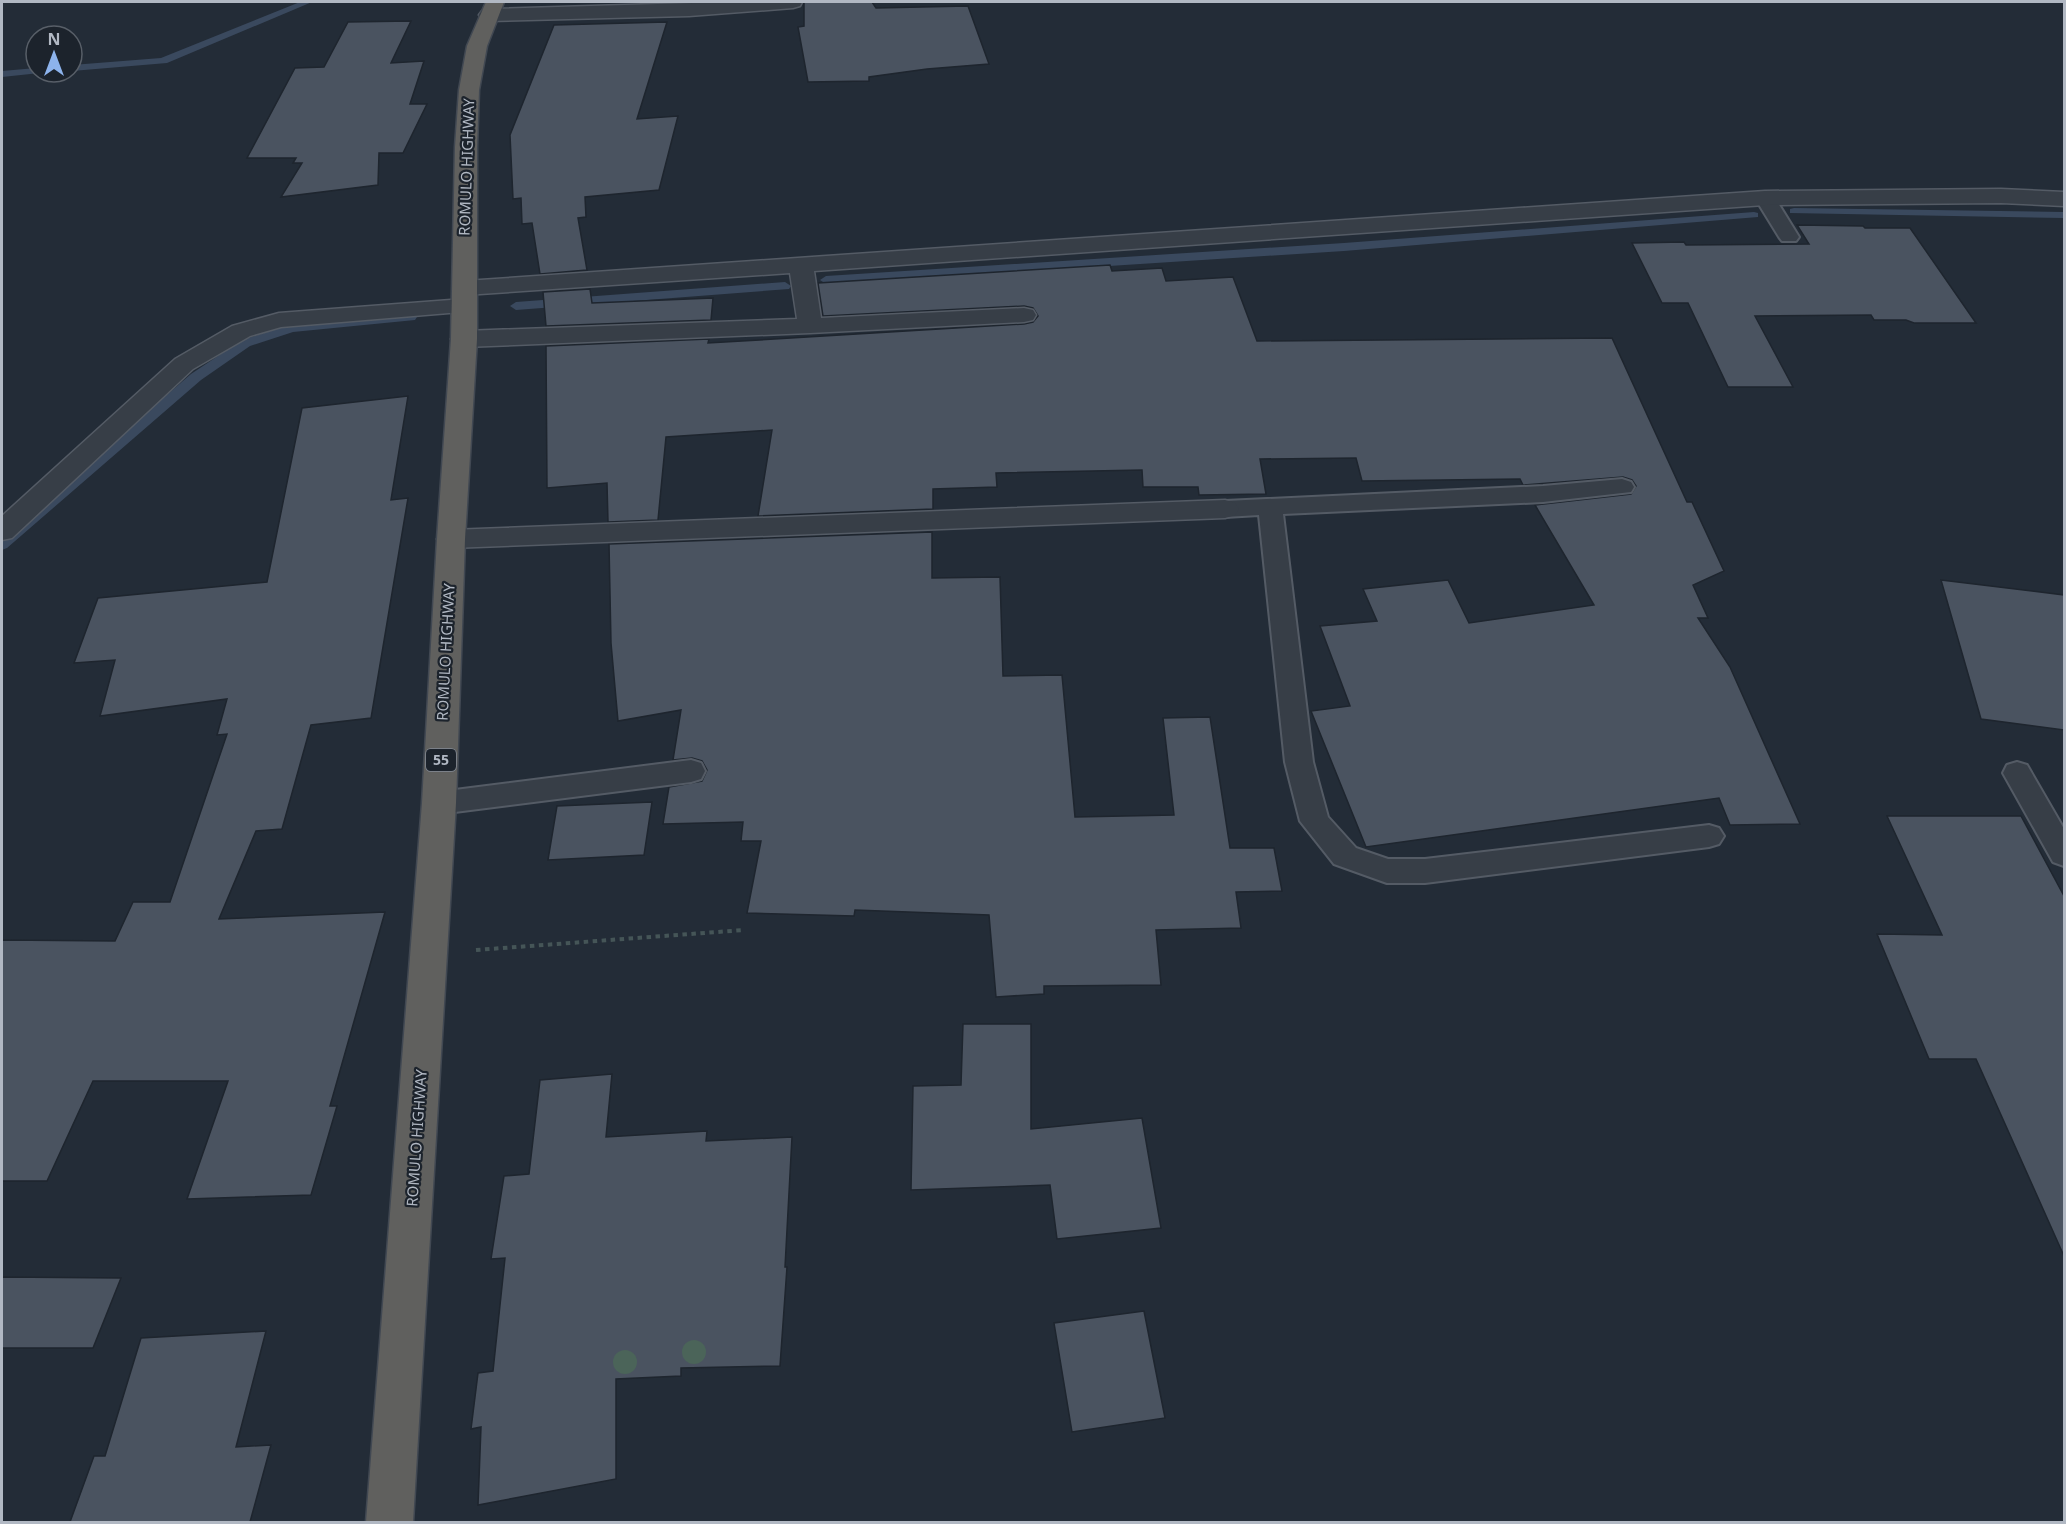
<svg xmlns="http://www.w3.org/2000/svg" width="2066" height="1524" font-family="'Noto Sans',sans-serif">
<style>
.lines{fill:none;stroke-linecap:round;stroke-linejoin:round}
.stream{fill:#3a495e;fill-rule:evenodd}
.building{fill:#4a5360;stroke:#1e252e;stroke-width:1.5}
.service-casing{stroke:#545b65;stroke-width:4}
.minor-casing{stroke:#545b65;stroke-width:3}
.trunk-casing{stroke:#414852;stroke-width:3}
.path{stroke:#455557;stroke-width:4;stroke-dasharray:4.5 4.5;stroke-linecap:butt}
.service{fill:#373e47;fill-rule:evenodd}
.minor{fill:#373e47;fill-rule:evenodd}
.trunk{fill:#60605e;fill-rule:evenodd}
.tree{fill:#4b6459}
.labels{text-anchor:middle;stroke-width:4.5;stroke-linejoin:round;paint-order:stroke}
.shield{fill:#1c232c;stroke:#848b96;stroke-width:1.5}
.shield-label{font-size:14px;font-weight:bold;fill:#b1b8c3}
.street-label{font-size:15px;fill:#b1b8c3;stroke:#1c232c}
</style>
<rect width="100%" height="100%" fill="#232c37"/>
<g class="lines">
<path class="stream" d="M300 2H312L167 63 72 71V65L161 58Z
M36 68V72L40 73 2 77V71Z
M1794 208 2064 212V218L1790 213V209Z
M1754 212 1758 213V217L1344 251 826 284 820 280 826 276 1344 243Z
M785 282 791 286 789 289 516 310 510 306 516 302Z
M411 313 417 317 415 320 293 332 250 346 201 380 7 548 2 550V538L191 374 242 340 292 324Z"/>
</g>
<path class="building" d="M804 2H872L876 8 968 6 989 64 927 69 869 77V81L808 82 798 27 804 26Z
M411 21 391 63 424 61 410 104H427L403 153H379L378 185 281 197 302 163H293L296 158H247L295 68 324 67 348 22Z
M667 22 637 119 678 116 659 190 585 197 586 217 578 218 587 270 540 274 532 223 522 224 521 198 513 199 510 135 554 25Z
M1797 225 1863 226 1865 228H1910L1976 323H1914L1906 320H1874L1871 315 1755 316 1793 387H1728L1688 303H1662L1632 243 1684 242 1686 245 1809 244Z
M1110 265 1112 271 1162 268 1166 281 1233 277 1257 341 1612 338 1687 502H1692L1724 571 1693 585 1708 618H1698L1730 667 1800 824 1730 825 1719 798 1366 847 1311 711 1350 706 1320 626 1377 621 1363 589 1448 580 1469 623 1594 605 1535 505 1631 494 1636 486 1632 480 1623 477 1523 485 1520 479 1362 481 1356 458 1260 459 1266 494 1199 495 1198 487H1143L1142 470 996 473 997 487 933 489V509L758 516 772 430 666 437 658 520 608 522 607 483 547 488 546 346 709 339 708 343 1024 324 1033 322 1038 316 1033 308 1024 306 823 316 818 283Z
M590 289 592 303 713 298 711 320 546 326 543 292Z
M408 396 391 500 408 498 371 718 311 725 282 829 256 831 219 919 385 912 330 1106H337L311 1195 187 1199 228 1081H93L47 1181H2V940L115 941 133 902H170L227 734 217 735 227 699 100 716 115 660 74 663 98 598 267 582 302 408Z
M932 532V578L1000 577 1003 676 1062 675 1075 817 1174 815 1163 718 1210 717 1230 848H1274L1282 891 1236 892 1241 928 1156 930 1161 985 1044 986V994L996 997 989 915 855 910 854 916 747 913 761 841H741L743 822 663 824 669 787 702 781 707 770 702 761 692 758 673 760 681 710 618 721 611 643 609 544Z
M1941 580 2064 595V730L1981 719Z
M652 802 644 855 548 860 557 806Z
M1887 816H2021L2064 896V1256L1976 1059H1929L1877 934 1942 935Z
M963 1024H1031V1129L1142 1118 1161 1228 1057 1239 1050 1185 911 1190 913 1086 961 1085Z
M612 1074 606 1137 707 1131 706 1141 792 1137 785 1267H787L780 1366 681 1368V1376L616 1379V1479L478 1505 481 1427 471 1429 478 1373 493 1371 505 1258 491 1259 504 1176 529 1174 540 1080Z
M2 1277 121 1278 93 1348H2Z
M1144 1311 1165 1418 1072 1432 1054 1323Z
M266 1331 236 1447 271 1445 250 1522H70L94 1456H105L141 1338Z"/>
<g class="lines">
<g class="service-casing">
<path id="service" d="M1765 192 1772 194 1775 198 1799 237 1796 241H1782L1779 237 1755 198 1758 194Z
M1622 479 1631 482 1634 487 1631 492 1543 502 1283 514 1313 762 1328 817 1356 848 1388 859H1425L1709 825 1719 828 1724 836 1719 844 1709 847 1425 883H1387L1334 864 1300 821 1285 762 1259 515 1225 517 1216 515 1213 509 1216 503 1225 501 1543 486Z
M691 760 701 763 705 771 701 779 691 782 439 814 429 811 424 803 429 795 439 792Z
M2017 762 2027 765 2064 829V866L2053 862 2003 773 2007 765Z"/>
</g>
<g class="minor-casing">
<path id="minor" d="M725 2H802L800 6 793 8 689 16 489 21 482 19 479 15 482 11 489 9Z
M2001 189 2064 192V206L2001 203 1765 205 814 271 821 318 1024 308 1033 310 1036 315 1033 320 1024 322 810 333 464 347 455 344 451 339 455 334 464 331 797 319 790 273 465 295 456 293 453 288 456 283 465 281 1765 191Z
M464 299 473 301 476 306 473 311 281 327 250 336 193 369 12 538 2 540V516L175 359 232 326 279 313Z
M1225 500 1235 503 1239 509 1235 515 1225 518 451 548 441 546 437 539 441 532 451 530Z"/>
</g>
<g class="trunk-casing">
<path id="trunk" d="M486 2H504L487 46 479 90 477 147V339L465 539 456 803 413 1522H366L422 803 437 539 451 339 455 147 459 90 467 46Z"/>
</g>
<path class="path" d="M476 950 744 930"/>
<use href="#service" class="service"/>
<use href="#minor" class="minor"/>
<use href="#trunk" class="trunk"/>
</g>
<g class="tree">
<circle cx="694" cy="1352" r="12"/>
<circle cx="625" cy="1362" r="12"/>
</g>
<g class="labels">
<rect class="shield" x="426" y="749" width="30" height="22" rx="4.5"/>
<g class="shield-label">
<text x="441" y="765">55</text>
</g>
<g class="street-label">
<text transform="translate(467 167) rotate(-88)" y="5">ROMULO HIGHWAY</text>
<text transform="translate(446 652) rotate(-87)" y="5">ROMULO HIGHWAY</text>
<text transform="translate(417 1138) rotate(-86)" y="5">ROMULO HIGHWAY</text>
</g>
</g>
<rect width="2066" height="1524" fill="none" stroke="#b1b8c3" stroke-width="6"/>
<g transform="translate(54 54)"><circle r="28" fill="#1c232c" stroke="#585f68" stroke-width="1.5"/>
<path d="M0-4.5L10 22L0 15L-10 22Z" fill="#8db3ec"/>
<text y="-9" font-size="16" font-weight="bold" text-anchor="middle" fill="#b1b8c3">N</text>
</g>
</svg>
